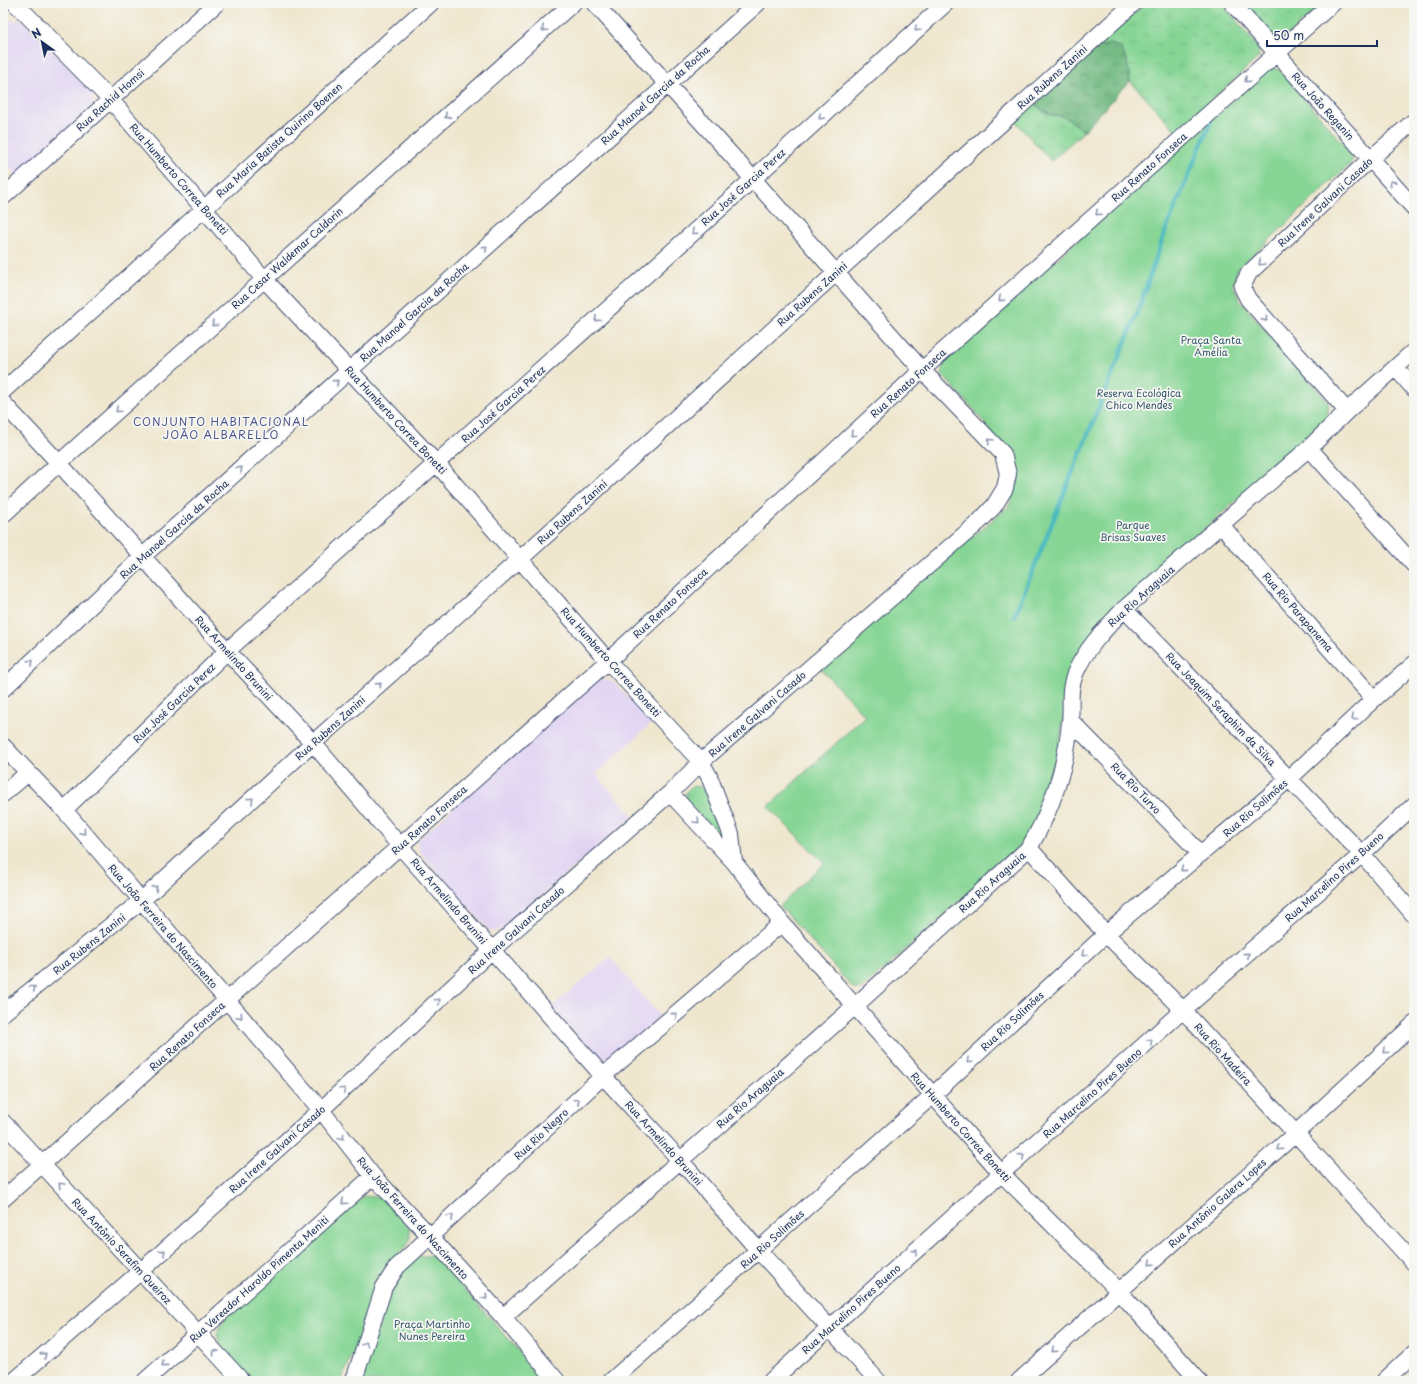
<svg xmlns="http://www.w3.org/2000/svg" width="1417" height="1384" font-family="'Playpen Sans',sans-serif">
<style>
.built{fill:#e1d4f3}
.grass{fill:url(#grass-tufts);stroke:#51827a}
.forest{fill:url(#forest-crowns);stroke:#44736e}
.park{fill:#87d695;stroke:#51827a}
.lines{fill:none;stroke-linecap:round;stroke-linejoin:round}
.stream{stroke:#4bbac0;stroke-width:4.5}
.minor-casing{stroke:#3b4a6f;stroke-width:18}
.minor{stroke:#fff;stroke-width:16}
.oneway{stroke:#8d97ae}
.labels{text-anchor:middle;stroke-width:3.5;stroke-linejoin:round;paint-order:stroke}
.street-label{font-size:10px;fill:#1b2f5e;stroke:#f6f6f2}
.park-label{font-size:10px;fill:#36596c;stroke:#f6f6f2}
.neighbourhood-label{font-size:11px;letter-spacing:1px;fill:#4e568e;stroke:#f6f6f2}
</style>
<defs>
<pattern id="grass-tufts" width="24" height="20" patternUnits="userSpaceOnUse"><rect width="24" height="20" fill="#87d695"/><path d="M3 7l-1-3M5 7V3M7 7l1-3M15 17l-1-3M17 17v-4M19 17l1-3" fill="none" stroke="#74b883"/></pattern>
<pattern id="forest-crowns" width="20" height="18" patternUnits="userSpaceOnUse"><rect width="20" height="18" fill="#6db77e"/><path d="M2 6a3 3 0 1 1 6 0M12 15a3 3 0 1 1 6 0" fill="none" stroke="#59956a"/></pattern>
</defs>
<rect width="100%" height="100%" fill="#f6f6f2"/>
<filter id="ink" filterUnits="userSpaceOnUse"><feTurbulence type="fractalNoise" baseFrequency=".025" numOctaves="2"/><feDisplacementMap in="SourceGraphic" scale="8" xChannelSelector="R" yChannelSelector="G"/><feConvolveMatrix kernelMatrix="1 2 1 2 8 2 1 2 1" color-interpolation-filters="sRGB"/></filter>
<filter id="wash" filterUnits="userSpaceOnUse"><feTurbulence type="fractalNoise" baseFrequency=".012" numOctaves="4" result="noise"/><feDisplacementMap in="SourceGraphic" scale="16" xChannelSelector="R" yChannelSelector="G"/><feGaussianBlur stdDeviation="0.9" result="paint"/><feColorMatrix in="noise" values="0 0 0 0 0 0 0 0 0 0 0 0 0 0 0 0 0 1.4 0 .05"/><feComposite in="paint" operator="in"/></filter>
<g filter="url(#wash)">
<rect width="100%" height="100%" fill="#efe6ce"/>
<path class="built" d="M3 20H22L92 92 93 106 17 176 3 158Z
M602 679 614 682 652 723 596 774 633 816 502 929 496 931 489 930 419 851 417 841 589 684Z
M610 957 660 1016 616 1056 606 1059 593 1055 552 1007Z"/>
<path class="grass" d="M1146 3H1222L1258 47 1259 57 1177 132 1130 81 1127 61 1115 45C1109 44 1105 47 1099 45Z
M1243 3H1324L1287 36 1274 37Z
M1035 104 1043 111 1052 115 1062 116 1070 120 1084 131 1051 161 1015 121Z
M693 786 700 787 705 792 726 836 724 842 686 800C685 793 686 790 693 786Z"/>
<path class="forest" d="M1110 44 1121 48 1127 61 1130 81 1084 131 1070 120 1062 116 1052 115 1043 111 1035 104 1099 45 1103 47Z"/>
<path class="park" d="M1269 68 1280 70 1352 154V162L1237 270 1233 285 1240 301 1328 402V418L1153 575 1101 626 1063 720 1054 780 1025 842 862 989H854L780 906 824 863 768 807 865 716 819 667 1009 506 1018 478 1013 461 976 412 942 375 943 362Z
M364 1196 382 1198 410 1229V1241L402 1251 390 1262 376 1286 361 1335 341 1381H252L220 1345 217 1333 226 1317Z
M417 1256H432L440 1262 546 1381H359L392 1287 402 1270Z"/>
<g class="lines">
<path class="stream" d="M1250 6 1252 3
M1014 617 1139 308 1165 232 1211 121"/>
</g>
</g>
<g filter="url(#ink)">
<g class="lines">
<g class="minor-casing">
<path id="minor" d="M15 3 110 99 264 279 437 464 608 661 701 762 709 776 731 834 734 862
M1232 3 1414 208
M3 197 217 3
M1396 368 1414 389
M3 391 431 3
M3 403 59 463 227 651 313 743 400 846 603 1076 680 1160 759 1251 878 1381
M1347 411 1248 299 1242 287 1249 273 1370 159 1414 121
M1309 448 1414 565
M3 515 59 463 573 3
M1221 525 1374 699
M1124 609 1362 854 1414 915
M3 689 143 556 758 3
M1071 721 1201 854
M3 746 64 810 321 1110 373 1176 430 1236 503 1317 557 1381
M670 793 734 862 782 923 1002 1174 1119 1291 1199 1381
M3 794 28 773
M64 810 227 651 753 179 946 3
M1029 848 1106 934 1183 1010 1414 1263
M3 1013 141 901 313 743 520 559 1134 3
M3 1122 242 1381
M3 1199 608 661 922 370 1333 3
M503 1317 855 1006 1029 848C1052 809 1066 767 1070 722 1072 704 1068 692 1075 674 1085 649 1106 628 1124 609L1309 448 1347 411 1414 351
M14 1381 141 1271 321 1110 492 950 670 793 701 762 980 521 994 506 1005 488 1008 474 1003 454 922 370 753 179 594 3
M145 1381 373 1176
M352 1381 355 1377 384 1287 397 1267 603 1076 782 923
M611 1381 933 1095 1106 934 1289 779 1374 699 1414 664
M771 1381 1183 1010 1362 854 1414 805
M1019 1381 1295 1134 1414 1024
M1384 1381 1414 1353"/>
</g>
<use href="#minor" class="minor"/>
</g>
<defs><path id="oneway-chevron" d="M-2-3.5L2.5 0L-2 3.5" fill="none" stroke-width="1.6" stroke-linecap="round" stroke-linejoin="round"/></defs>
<g class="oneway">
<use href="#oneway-chevron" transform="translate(544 29) rotate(138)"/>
<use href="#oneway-chevron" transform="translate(917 29) rotate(138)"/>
<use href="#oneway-chevron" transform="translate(1247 80) rotate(138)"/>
<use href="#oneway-chevron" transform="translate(447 116) rotate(138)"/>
<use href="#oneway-chevron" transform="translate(821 117) rotate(138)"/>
<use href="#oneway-chevron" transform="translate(1392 183) rotate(-132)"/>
<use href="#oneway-chevron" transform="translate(1098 213) rotate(138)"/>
<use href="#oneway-chevron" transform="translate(694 232) rotate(138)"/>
<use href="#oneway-chevron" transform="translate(485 248) rotate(-42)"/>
<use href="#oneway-chevron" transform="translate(1261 263) rotate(137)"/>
<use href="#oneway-chevron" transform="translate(1001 299) rotate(138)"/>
<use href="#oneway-chevron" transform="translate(597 319) rotate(138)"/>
<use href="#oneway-chevron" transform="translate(1265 319) rotate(49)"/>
<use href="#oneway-chevron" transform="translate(214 324) rotate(138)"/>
<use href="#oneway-chevron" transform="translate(336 382) rotate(-42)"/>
<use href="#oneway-chevron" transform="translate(118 410) rotate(138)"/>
<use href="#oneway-chevron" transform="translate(853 434) rotate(137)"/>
<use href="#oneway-chevron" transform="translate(990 441) rotate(-134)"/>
<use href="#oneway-chevron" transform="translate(240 469) rotate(-42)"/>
<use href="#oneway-chevron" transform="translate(31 662) rotate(-43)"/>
<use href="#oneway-chevron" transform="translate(379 685) rotate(-42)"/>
<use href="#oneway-chevron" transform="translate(1354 718) rotate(137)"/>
<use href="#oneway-chevron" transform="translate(251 800) rotate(-43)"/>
<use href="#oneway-chevron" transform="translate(697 821) rotate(47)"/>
<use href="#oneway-chevron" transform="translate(83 832) rotate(50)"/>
<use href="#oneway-chevron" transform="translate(1183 869) rotate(140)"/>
<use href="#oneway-chevron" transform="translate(155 888) rotate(-43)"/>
<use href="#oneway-chevron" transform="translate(1084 954) rotate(137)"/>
<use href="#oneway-chevron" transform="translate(1247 955) rotate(-41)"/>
<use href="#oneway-chevron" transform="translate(33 988) rotate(-39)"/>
<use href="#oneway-chevron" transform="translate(438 1001) rotate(-43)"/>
<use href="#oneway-chevron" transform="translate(675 1015) rotate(-41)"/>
<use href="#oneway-chevron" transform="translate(240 1016) rotate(49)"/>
<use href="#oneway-chevron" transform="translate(1150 1041) rotate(-42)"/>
<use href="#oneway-chevron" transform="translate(1385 1051) rotate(137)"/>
<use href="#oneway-chevron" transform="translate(969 1061) rotate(137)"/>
<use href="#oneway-chevron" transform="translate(343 1090) rotate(-43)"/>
<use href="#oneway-chevron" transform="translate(577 1101) rotate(-43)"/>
<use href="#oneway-chevron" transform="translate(342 1137) rotate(52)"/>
<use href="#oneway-chevron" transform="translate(1279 1148) rotate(138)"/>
<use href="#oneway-chevron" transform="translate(1022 1156) rotate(-42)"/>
<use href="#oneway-chevron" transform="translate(61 1185) rotate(-133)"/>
<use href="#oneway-chevron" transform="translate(344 1202) rotate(138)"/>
<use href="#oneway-chevron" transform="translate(451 1217) rotate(-43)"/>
<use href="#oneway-chevron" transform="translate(163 1252) rotate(-42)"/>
<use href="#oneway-chevron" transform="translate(915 1252) rotate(-42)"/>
<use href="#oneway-chevron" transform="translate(1151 1263) rotate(138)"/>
<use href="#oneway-chevron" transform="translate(485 1297) rotate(48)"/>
<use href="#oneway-chevron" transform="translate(365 1344) rotate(-73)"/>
<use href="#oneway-chevron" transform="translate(1054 1350) rotate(138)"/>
<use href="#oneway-chevron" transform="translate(215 1352) rotate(-132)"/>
<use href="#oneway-chevron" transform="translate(44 1355) rotate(-41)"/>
<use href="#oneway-chevron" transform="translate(164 1364) rotate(139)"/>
</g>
</g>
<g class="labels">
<g class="street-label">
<text transform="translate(1052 77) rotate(-42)" y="4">Rua Rubens Zanini</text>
<text transform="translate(655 95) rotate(-42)" y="4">Rua Manoel Garcia da Rocha</text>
<text transform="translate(110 100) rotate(-42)" y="4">Rua Rachid Homsi</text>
<text transform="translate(1323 106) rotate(48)" y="4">Rua João Reganin</text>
<text transform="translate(279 140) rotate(-42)" y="4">Rua Maria Batista Quirino Boenen</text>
<text transform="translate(1149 167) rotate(-42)" y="4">Rua Renato Fonseca</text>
<text transform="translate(179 179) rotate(49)" y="4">Rua Humberto Correa Bonetti</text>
<text transform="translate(743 187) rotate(-42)" y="4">Rua José Garcia Perez</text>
<text transform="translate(1325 202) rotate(-43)" y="4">Rua Irene Galvani Casado</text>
<text transform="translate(287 258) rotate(-42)" y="4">Rua Cesar Waldemar Caldorin</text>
<text transform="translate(812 294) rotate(-42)" y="4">Rua Rubens Zanini</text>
<text transform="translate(414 312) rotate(-42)" y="4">Rua Manoel Garcia da Rocha</text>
<text transform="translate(908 383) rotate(-42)" y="4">Rua Renato Fonseca</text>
<text transform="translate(503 404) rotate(-42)" y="4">Rua José Garcia Perez</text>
<text transform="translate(396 420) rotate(47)" y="4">Rua Humberto Correa Bonetti</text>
<text transform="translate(572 512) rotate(-42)" y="4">Rua Rubens Zanini</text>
<text transform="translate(174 529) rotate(-42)" y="4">Rua Manoel Garcia da Rocha</text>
<text transform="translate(1141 596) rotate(-42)" y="4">Rua Rio Araguaia</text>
<text transform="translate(670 603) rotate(-43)" y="4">Rua Renato Fonseca</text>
<text transform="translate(1298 612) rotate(49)" y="4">Rua Rio Parapanema</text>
<text transform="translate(234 658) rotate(48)" y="4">Rua Armelindo Brunini</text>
<text transform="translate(611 662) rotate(48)" y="4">Rua Humberto Correa Bonetti</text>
<text transform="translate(174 703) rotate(-44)" y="4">Rua José Garcia Perez</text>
<text transform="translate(1221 709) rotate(46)" y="4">Rua Joaquim Seraphim da Silva</text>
<text transform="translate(757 714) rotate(-41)" y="4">Rua Irene Galvani Casado</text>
<text transform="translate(330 728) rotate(-42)" y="4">Rua Rubens Zanini</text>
<text transform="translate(1136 788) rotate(46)" y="4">Rua Rio Turvo</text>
<text transform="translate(1255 808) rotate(-41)" y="4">Rua Rio Solimões</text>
<text transform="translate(429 820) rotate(-42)" y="4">Rua Renato Fonseca</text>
<text transform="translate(1334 877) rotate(-42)" y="4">Rua Marcelino Pires Bueno</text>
<text transform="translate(992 882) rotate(-42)" y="4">Rua Rio Araguaia</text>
<text transform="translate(449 901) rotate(49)" y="4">Rua Armelindo Brunini</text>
<text transform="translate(163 926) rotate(49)" y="4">Rua João Ferreira do Nascimento</text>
<text transform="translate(516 930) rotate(-42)" y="4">Rua Irene Galvani Casado</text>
<text transform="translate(89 944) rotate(-39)" y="4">Rua Rubens Zanini</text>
<text transform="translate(1012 1021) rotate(-43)" y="4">Rua Rio Solimões</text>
<text transform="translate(187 1036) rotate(-42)" y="4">Rua Renato Fonseca</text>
<text transform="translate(1223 1054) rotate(48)" y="4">Rua Rio Madeira</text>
<text transform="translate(1092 1093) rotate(-42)" y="4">Rua Marcelino Pires Bueno</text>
<text transform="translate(750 1098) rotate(-41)" y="4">Rua Rio Araguaia</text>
<text transform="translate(961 1127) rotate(48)" y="4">Rua Humberto Correa Bonetti</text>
<text transform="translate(541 1134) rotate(-43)" y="4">Rua Rio Negro</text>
<text transform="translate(664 1143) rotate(48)" y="4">Rua Armelindo Brunini</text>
<text transform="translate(277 1149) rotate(-42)" y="4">Rua Irene Galvani Casado</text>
<text transform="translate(1217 1203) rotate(-42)" y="4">Rua Antônio Galera Lopes</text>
<text transform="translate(413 1218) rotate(48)" y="4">Rua João Ferreira do Nascimento</text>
<text transform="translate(772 1239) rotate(-42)" y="4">Rua Rio Solimões</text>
<text transform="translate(122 1251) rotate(47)" y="4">Rua Antônio Serafim Queiroz</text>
<text transform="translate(259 1279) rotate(-42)" y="4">Rua Vereador Haroldo Pimenta Meniti</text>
<text transform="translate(851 1309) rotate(-42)" y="4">Rua Marcelino Pires Bueno</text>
</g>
<g class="park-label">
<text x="1211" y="344">Praça Santa<tspan x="1211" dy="12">Amélia</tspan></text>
<text x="1139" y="397">Reserva Ecológica<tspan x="1139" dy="12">Chico Mendes</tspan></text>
<text x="1133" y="529">Parque<tspan x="1133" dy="12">Brisas Suaves</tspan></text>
<text x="432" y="1328">Praça Martinho<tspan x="432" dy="12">Nunes Pereira</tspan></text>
</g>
<g class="neighbourhood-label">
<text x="221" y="426">CONJUNTO HABITACIONAL<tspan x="221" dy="13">JOÃO ALBARELLO</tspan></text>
</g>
</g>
<rect width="1417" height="1384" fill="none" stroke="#f6f6f2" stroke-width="16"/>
<g transform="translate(42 42) rotate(327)" stroke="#f6f6f2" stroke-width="3" paint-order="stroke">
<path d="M0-3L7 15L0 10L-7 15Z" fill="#1b2f5e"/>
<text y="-6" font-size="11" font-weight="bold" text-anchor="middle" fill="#1b2f5e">N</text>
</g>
<path d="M1267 40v6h110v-6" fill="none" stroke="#1b2f5e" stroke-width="2"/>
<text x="1273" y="40" font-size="12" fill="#1b2f5e" stroke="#f6f6f2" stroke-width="3" paint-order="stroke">50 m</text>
</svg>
